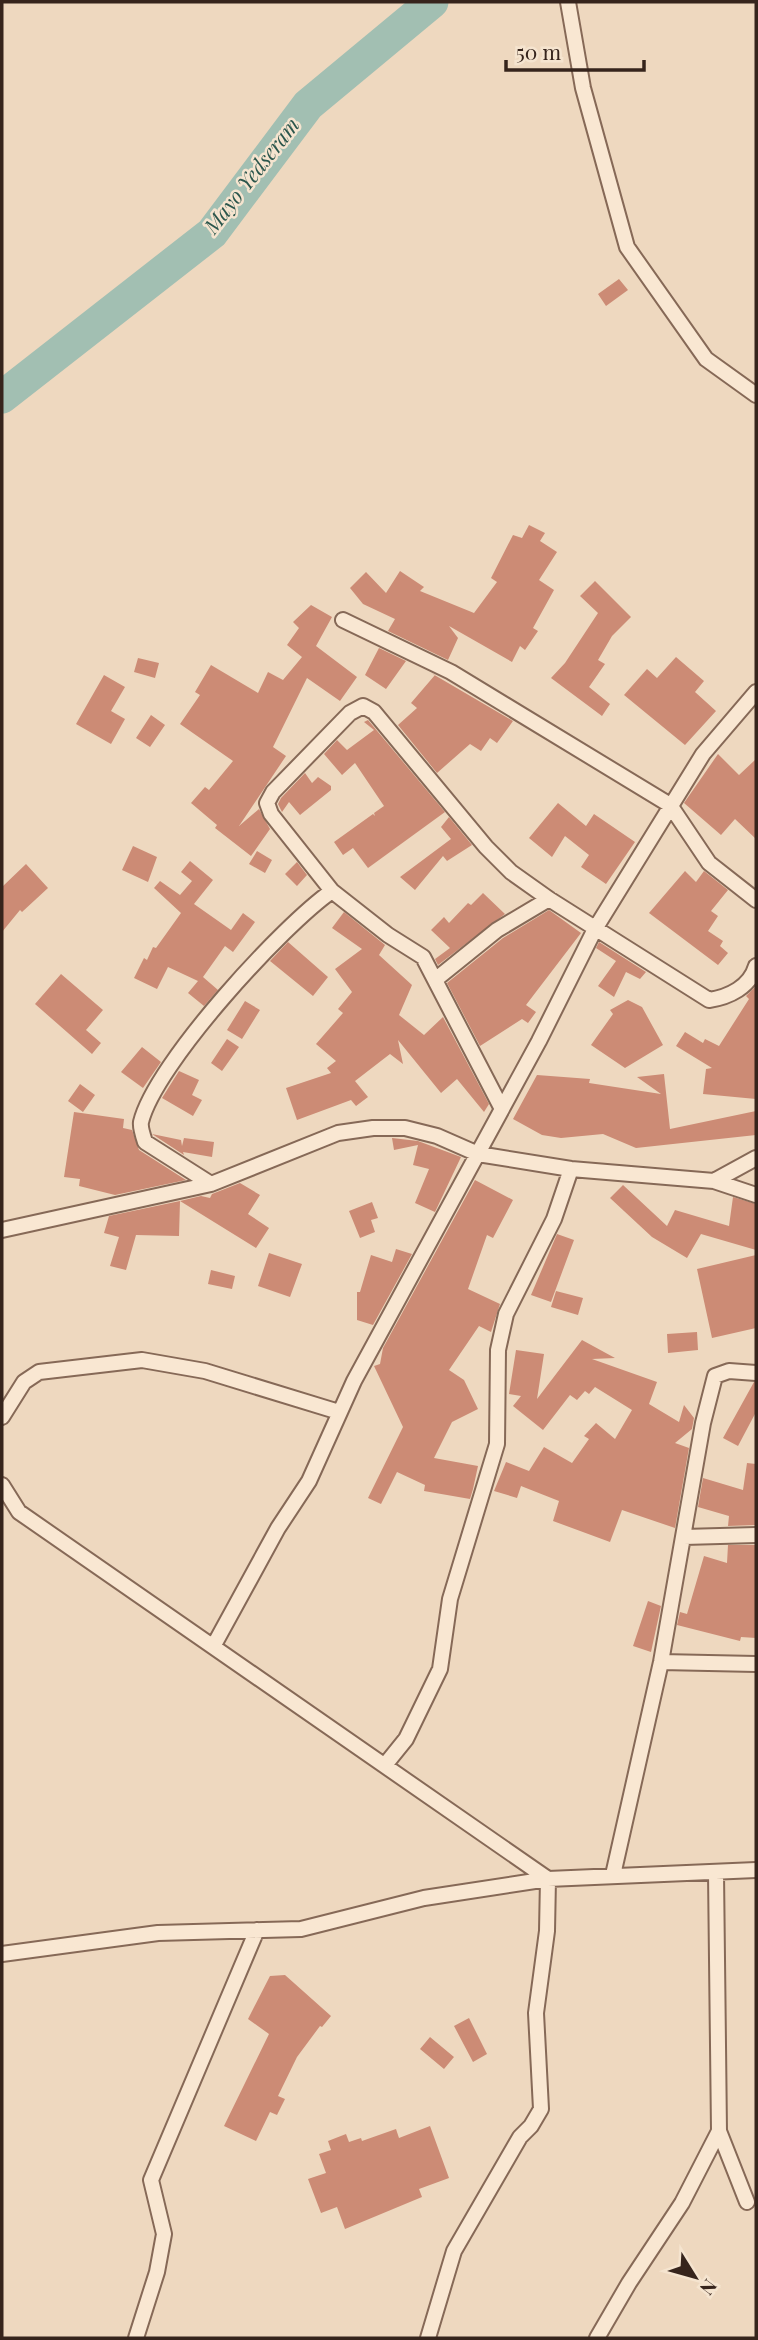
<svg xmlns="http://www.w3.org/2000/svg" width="758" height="2340" font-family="'Playfair Display',serif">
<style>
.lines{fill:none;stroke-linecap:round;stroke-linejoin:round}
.river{stroke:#a2bfb2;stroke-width:33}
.building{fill:#cc8b75}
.minor-casing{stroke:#866957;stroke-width:18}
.minor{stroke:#f9e7d2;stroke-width:14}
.labels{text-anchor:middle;stroke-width:5;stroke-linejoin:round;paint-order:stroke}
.water-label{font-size:21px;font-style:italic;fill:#2b564c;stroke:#f5e4cf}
</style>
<rect width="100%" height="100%" fill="#eed8bf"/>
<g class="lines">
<path class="river" d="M2 397 212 233 308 105 432 2"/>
</g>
<path class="building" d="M619 279 628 290 606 306 598 294Z
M529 525 545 533 540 541 557 552 539 580 554 590 533 628 538 631 525 650 520 646 512 662 449 626 458 638 448 660 388 631 395 619 363 604 350 588 366 572 386 593 400 571 424 587 420 591 474 613 497 582 491 578 513 535 522 538Z
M595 581 631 617 612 636 598 660 605 664 589 687 610 704 602 716 551 678 565 663 598 613 580 596Z
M311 605 332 617 316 646 357 677 340 701 307 678 273 747 286 756 239 826 259 809 270 829 251 856 215 828 217 825 191 803 205 787 209 790 233 761 180 724 200 695 195 692 211 665 258 693 268 672 283 680 302 657 287 645 299 628 293 622Z
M379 648 406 661 386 689 365 675Z
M676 657 704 681 695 692 716 711 685 745 624 695 647 669 657 678Z
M138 658 159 663 155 678 134 672Z
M431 673 513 721 497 743 490 738 481 751 470 744 437 773 398 725 417 708 411 703 435 675Z
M104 675 125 687 111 711 125 719 111 744 76 724Z
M151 715 165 725 150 747 136 738Z
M368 720 445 812 368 868 353 848 343 855 334 842 373 814 375 816 374 813 384 806 355 763 342 775 324 754 337 740 347 750 374 730 364 722Z
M718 754 739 775 756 759V839L735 819 721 835 684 803Z
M305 773 312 783 318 777 331 786V790L300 815 289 802 282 812 278 804 281 798Z
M558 803 586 826 594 814 635 842 606 884 581 867 589 855 565 836 552 857 529 838Z
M449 817 472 845 447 861 443 856 415 890 400 877 451 839 441 827Z
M133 846 157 857 148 882 122 870Z
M257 851 272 860 265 873 249 864Z
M190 861 213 880 194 904 231 930 243 913 255 922 233 952 225 946 203 977 218 990 204 1006 188 993 198 981 168 967 157 989 134 978 144 958 147 960 153 947 156 948 181 913 154 888 160 881 180 895 192 881 181 872Z
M297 862 307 875 297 886 285 874Z
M26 864 48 888 22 912 20 910 2 932V887Z
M685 871 696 882 704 871 728 890 711 911 718 916 708 931 723 941 720 946 728 953 718 965 649 913Z
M483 893 505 914 438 965 435 959 450 948 431 930 444 917 449 923 468 903 471 905Z
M549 910 581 933 526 1005 536 1012 528 1023 522 1019 480 1046 447 983 503 938Z
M344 912 385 945 379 955 412 985 399 1015 424 1035 443 1017 489 1104 484 1112 457 1079 441 1093 398 1040 403 1064 390 1054 355 1081 368 1097 356 1106 351 1100 297 1120 286 1088 331 1073 327 1068 336 1061 316 1044 343 1013 338 1009 352 992 335 969 362 949 332 928Z
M288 942 328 977 313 996 270 961Z
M599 942 646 972 640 979 626 972 614 997 598 986 616 961 596 948Z
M61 974 103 1010 86 1030 101 1043 92 1054 35 1004Z
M756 986V1099L703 1094 706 1069 712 1068 676 1046 685 1032 703 1043 705 1039 719 1046 749 999 746 996Z
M628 1000 642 1007 663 1045 625 1068 591 1045 613 1014 610 1010Z
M245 1001 260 1010 242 1039 227 1030Z
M227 1039 239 1047 222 1071 211 1063Z
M142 1047 161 1062 143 1088 121 1072Z
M179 1071 199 1080 192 1095 202 1100 193 1116 162 1098Z
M664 1074 670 1129 756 1111V1135L636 1148 603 1134 561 1138 542 1135 513 1119 537 1075 590 1079 589 1083 661 1094 637 1077Z
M80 1084 95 1095 83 1112 68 1101Z
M74 1112 124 1119 123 1128 132 1130 139 1150 186 1180 115 1195 79 1186 80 1179 64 1177Z
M152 1134 181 1140 182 1146 184 1138 214 1142 212 1157 183 1152 184 1155Z
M392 1138 418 1141 461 1157 435 1212 415 1203 429 1169 413 1165 418 1145 394 1150Z
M475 1180 513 1200 493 1238 487 1235 468 1289 500 1304 491 1332 479 1326 449 1370 464 1380 478 1409 452 1422 434 1458 478 1466 473 1489 470 1499 424 1491 425 1485 397 1472 381 1504 368 1498 403 1427 374 1366 380 1364 383 1348Z
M240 1183 260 1195 248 1214 269 1228 256 1248 180 1201 201 1196 210 1198 212 1194Z
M623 1185 667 1226 675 1210 729 1226 733 1197 756 1204V1250L701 1234 687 1258 652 1237 610 1198Z
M180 1201 179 1236 136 1235 126 1270 110 1266 119 1237 104 1233 109 1216Z
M372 1202 378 1218 371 1220 375 1232 360 1238 349 1211Z
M557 1234 574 1240 551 1302 531 1295Z
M396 1249 412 1254 373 1325 357 1320V1292H360L371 1255 392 1262Z
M269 1253 302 1264 290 1297 258 1286Z
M756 1255V1328L712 1338 697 1269Z
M211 1270 235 1276 232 1289 208 1284Z
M556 1291 583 1298 578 1315 551 1307Z
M697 1332 698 1350 668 1353 667 1334Z
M582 1340 615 1358 592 1359 657 1382 649 1404 679 1422 684 1405 694 1418 692 1429 675 1443 689 1448 675 1528 622 1510 610 1542 553 1521 559 1501 521 1486 517 1498 494 1491 506 1462 529 1471 544 1447 572 1463 589 1439 584 1436 596 1423 615 1439 632 1410 595 1387 589 1394 585 1391 577 1400 570 1395 543 1430 513 1406 521 1396 509 1394 516 1350 544 1354 537 1399Z
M754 1382H756V1412L738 1446 723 1438Z
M747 1463 756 1464V1525L728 1526 729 1516 698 1507 703 1478 743 1490Z
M728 1545H756V1638L741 1637 740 1641 677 1625 680 1612 687 1614 704 1556 727 1563Z
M648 1601 661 1606 651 1652 633 1646Z
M285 1975 331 2016 322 2027 320 2026 297 2057 278 2096 285 2099 277 2115 270 2112 256 2141 224 2126 269 2034 248 2019 270 1976Z
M469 2018 487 2054 473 2062 454 2026Z
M430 2037 454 2057 444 2069 420 2049Z
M430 2126 449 2178 419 2189 422 2197 345 2229 337 2207 321 2213 308 2179 326 2173 319 2154 331 2150 328 2141 346 2134 349 2142 361 2138 362 2141 396 2129 399 2138Z"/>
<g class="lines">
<g class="minor-casing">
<path id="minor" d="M568 2 583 88 627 247 706 359 756 395
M343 620 451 672 670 805 709 863 756 900
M435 980 497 930 549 899
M502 1109 423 957 388 935 332 891 271 814 267 803 273 792 350 713 363 706 374 712 486 847 511 872 549 899 709 1000C729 997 750 987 756 966
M714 1181 756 1158
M211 1184 145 1142C143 1136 140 1127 141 1122 155 1064 283 925 332 891
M2 1230 211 1184 338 1133 373 1128H405L437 1136 478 1154 571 1169 714 1181 756 1195
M2 1417 24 1382 39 1372 142 1360 205 1371 339 1412
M2 1485 19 1512 548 1879 547 1931 536 2013 541 2109 531 2126 520 2137 454 2251 428 2338
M684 1537 756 1535
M214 1645 278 1528 309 1481 354 1381 539 1041 595 929 703 754 756 692
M661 1662 756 1664
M385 1765 406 1739 440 1669 450 1599 497 1444 498 1350 506 1314 554 1219 571 1169
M716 1873 719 2131 747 2202
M613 1875 661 1662 703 1423 715 1376 729 1371 756 1373
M2 1954 158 1933 301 1929 424 1898 548 1879 756 1870
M136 2338 157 2272 164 2234 151 2180 257 1930
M597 2338 629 2283 682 2203 719 2131"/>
</g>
<use href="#minor" class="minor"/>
</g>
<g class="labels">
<g class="water-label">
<text transform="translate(252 176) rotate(-52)" y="7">Mayo Yedseram</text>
</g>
</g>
<rect width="758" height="2340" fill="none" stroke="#36241c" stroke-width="7"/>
<g transform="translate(695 2277) rotate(127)" stroke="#f5e4cf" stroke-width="5" paint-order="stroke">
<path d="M0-5L12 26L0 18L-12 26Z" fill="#36241c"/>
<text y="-10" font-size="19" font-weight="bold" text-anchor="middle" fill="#36241c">N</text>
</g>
<path d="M506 60v10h138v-10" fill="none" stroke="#36241c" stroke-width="3.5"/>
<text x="516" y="60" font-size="21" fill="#36241c" stroke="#f5e4cf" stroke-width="5" paint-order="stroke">50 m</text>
</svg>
